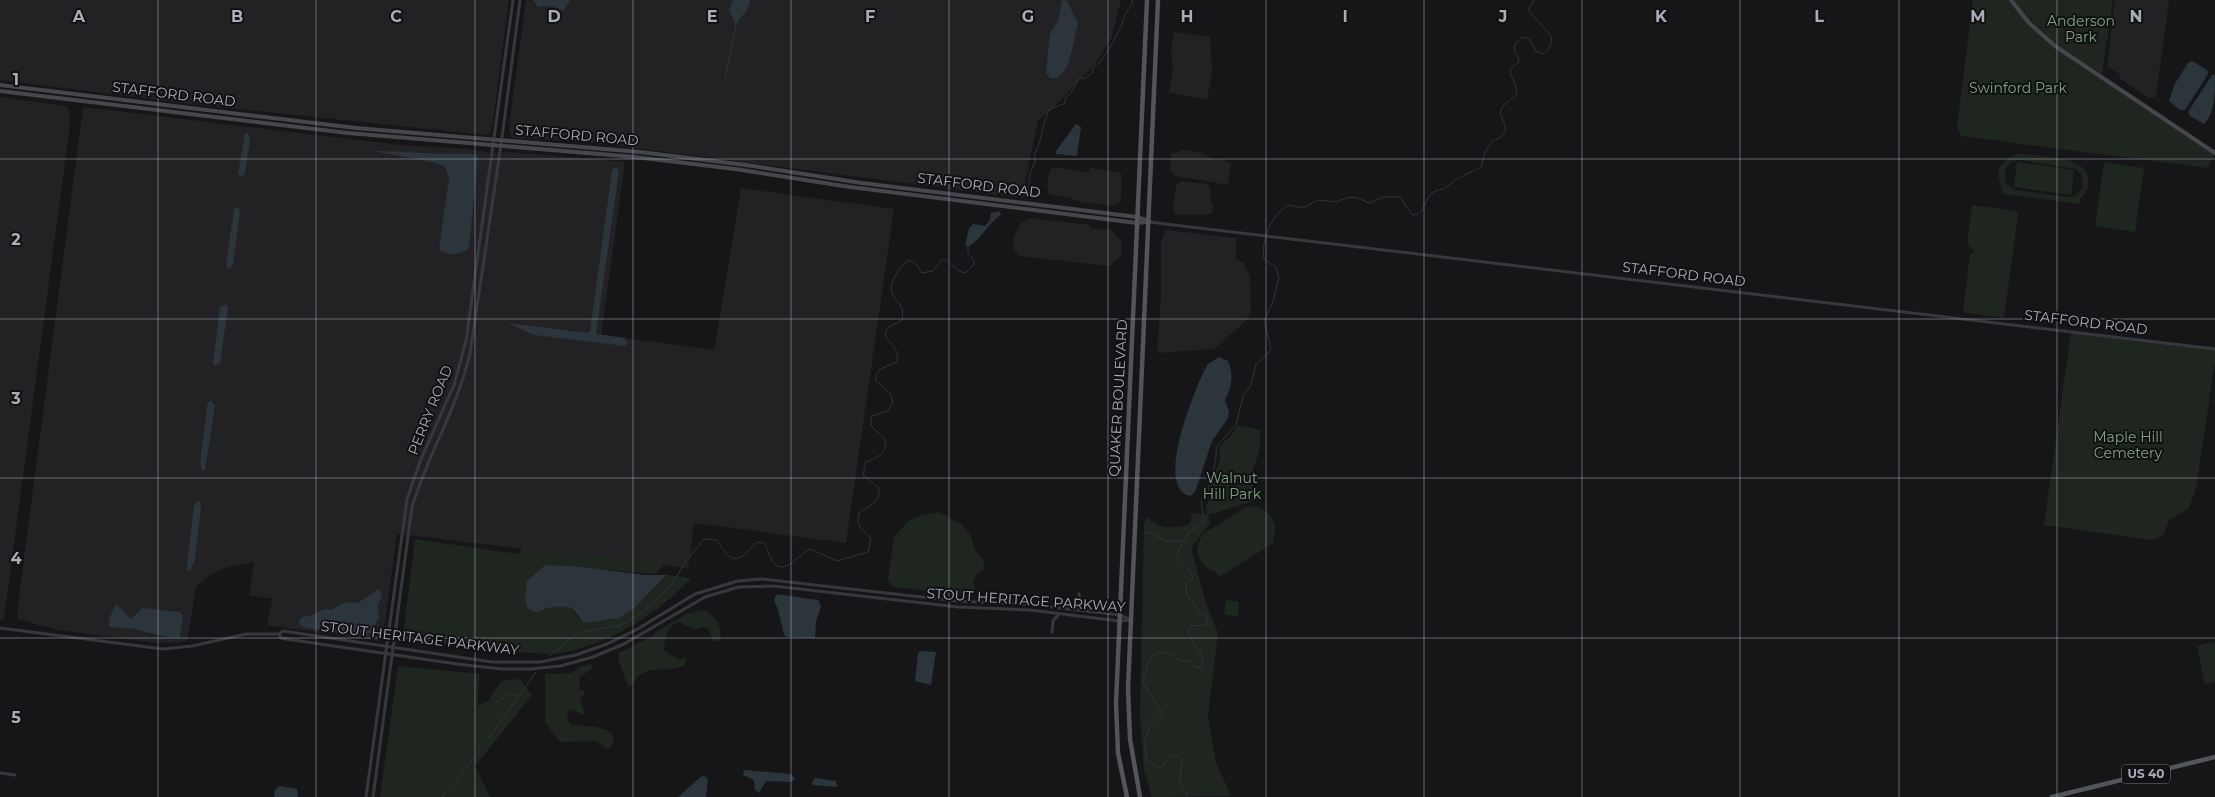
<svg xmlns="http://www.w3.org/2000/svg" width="2215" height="797" font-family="Montserrat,sans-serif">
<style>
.built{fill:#222225}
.green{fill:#1e261f;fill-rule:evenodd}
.water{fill:#2c353c}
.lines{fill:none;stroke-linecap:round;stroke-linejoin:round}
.stream{stroke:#2c353c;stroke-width:1}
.tertiary{stroke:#37383d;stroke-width:3}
.secondary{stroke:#45474d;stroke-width:4}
.primary{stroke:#53555c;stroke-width:4.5}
.grid{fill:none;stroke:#a8adb8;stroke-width:1;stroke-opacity:0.55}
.labels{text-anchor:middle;stroke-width:4;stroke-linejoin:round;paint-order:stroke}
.shield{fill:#111113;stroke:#7b7e86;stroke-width:1}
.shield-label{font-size:12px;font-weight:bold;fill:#a8adb8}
.park-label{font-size:14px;fill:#7fa381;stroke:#111113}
.street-label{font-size:14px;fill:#a8adb8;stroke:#111113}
.grid-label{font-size:16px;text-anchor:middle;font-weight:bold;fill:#a8adb8;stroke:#111113;stroke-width:4;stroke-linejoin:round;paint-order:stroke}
</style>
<rect width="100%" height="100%" fill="#161618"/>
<path class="built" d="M0 0H509L492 128 490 133 487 135 198 105 0 80Z
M526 0H1121L1112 37 1095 64 1054 107 1038 120 1022 198 588 142 514 138 510 134 509 126Z
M2115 0H2169L2156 97 2149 98 2119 78 2121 75 2107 66Z
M1174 32 1210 37 1212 72 1207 100 1169 92 1173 68 1171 48Z
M0 97 66 106 69 110 70 125 4 619 0 621Z
M83 107 400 145 470 149 489 153 510 152 625 162 601 335 714 350 741 188 894 209 846 543 694 523 688 568 397 534 383 638 380 641 267 625 272 599 249 595 254 562 228 567 211 574 196 586 187 641 185 642 157 643 58 630 18 619 17 612Z
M1183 150 1202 153 1213 159H1220L1231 163 1228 185 1175 176 1170 171 1171 154Z
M1054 167 1089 173 1090 168 1119 172 1122 175 1121 198 1118 204 1113 206 1081 202 1069 198 1049 195 1047 184 1050 170Z
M1182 181 1207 184 1210 187 1211 189 1210 201 1213 205 1212 214 1187 215 1175 214 1173 206 1177 184Z
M1030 218 1090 225 1091 228 1112 230 1122 242 1121 256 1110 266 1019 256 1013 249 1014 237 1021 222Z
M1166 230 1236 238V260L1243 262 1250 276 1251 311 1248 319 1214 349 1157 353 1161 296V241Z"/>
<path class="green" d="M1973 0H2011L2019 11 2014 0H2113L2102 74 2050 41 2215 153 2208 168 1961 136 1957 126Z
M2020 154C2038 156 2085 156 2088 177 2090 186 2087 192 2080 199L2081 204 2002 194C2003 186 2000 186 1999 179 1996 165 2008 155 2020 154ZM2020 160 2076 169 2081 174 2083 187 2076 195 2069 197 2015 190 2006 183 2005 170 2011 162Z
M2017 162 2074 170 2071 195 2014 187Z
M2104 162 2144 168 2135 232 2095 226Z
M1972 205 2016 211 2018 215 2004 318 1963 312 1970 253H1975L1967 243Z
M2071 332 2215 349V362L2196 489 2189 508 2168 521 2164 535 2152 540 2044 525Z
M1238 425 1260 430V449L1251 475 1257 500 1208 515 1210 523 1191 548 1206 603 1218 633 1208 716 1216 762 1231 796 1152 797 1144 770 1140 715 1144 524 1147 517C1163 530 1170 529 1190 524L1192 513 1207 514 1206 507 1211 494 1210 484 1220 461 1219 446 1231 436Z
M1253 506C1270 510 1279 522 1273 539L1275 542 1219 577 1216 572C1198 567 1192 549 1203 534L1246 507Z
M939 512 962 525 971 536 975 550 985 563 983 570 977 573 973 582 975 587 973 592 967 595 892 587 888 579 894 537 907 522 922 515Z
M415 539 519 554 522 548 665 563 656 574 545 565 537 613C549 606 558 605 572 608L579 619C615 622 622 620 648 594 655 588 662 583 667 575L691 578C659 613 613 642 565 652 554 655 539 653 527 653 487 650 447 644 406 639L403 636Z
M1226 600 1239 602 1238 616 1224 615Z
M702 610C715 613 723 628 720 641H713L708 628 704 627 694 630 679 622C667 626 666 638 664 649L667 653 681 660 684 656 686 659 684 666C664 674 645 661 631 686H628L619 662V653L655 635V632L687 614Z
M2215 642V682L2205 685 2197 646Z
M591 664 593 668 580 677 579 690H583L585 695 580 698 585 715 569 709 567 719 571 724 596 727 607 730 613 735V743L609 750 596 741 560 742 545 722V674L572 673 579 667Z
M398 666 479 674 478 706 488 701 501 681 520 679 532 695 475 766 490 797H380Z"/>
<path class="water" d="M533 0H570L564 10 550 6 538 7Z
M733 0H750C748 15 740 14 736 26L729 10Z
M1062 0 1067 1 1078 23 1069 63 1063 72 1057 78H1050L1046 73 1050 33 1058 21Z
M2192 61 2207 70 2208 74 2185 110H2180L2169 101 2174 85 2188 63Z
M2212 75H2215C2215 91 2215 115 2204 124L2190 116 2188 112Z
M1076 124 1081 127 1077 156 1056 154V151Z
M245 133H248L250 140 245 173 242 177 238 174Z
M373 151C401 151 428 154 456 154 463 154 473 152 478 157L469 247C463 256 447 256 439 249L449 178 445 167 437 163Z
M614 168H617L619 171 596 334 625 338 627 344 625 346 534 335 508 323 587 333 590 331 612 171Z
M238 207 240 211 233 265 229 269 226 266 234 209Z
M999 211 1001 215C988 223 982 239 968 247L965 245 969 228 973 224 985 226 990 220 991 213Z
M226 304 228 308 220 363 215 366 213 363 220 307Z
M1219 357 1228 361C1234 375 1232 386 1225 400L1229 412 1228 418 1212 441 1195 492 1190 496C1154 488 1194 392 1204 371L1208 364Z
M211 401 215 405 205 470 202 471 200 463 207 407 208 402Z
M200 501 201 507 195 559 190 571 187 569V566L194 505 196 502Z
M545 565 572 566 646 575H667L633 609 619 618 584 623 572 608C558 605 549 606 537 613L527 608 525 599 527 581Z
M378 589 382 594 378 606 379 617 371 633 367 635 306 628 301 626 299 621 302 617 310 616 325 609 332 610 345 602 358 603Z
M777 594 818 600 821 606 816 622 815 638 787 637 784 635 778 610 774 600Z
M116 604 131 619 142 608 180 612 183 616 180 637C165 639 148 631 133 629 125 627 118 629 109 626V619Z
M920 651 936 652 931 685 915 681 918 654Z
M744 770 791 774 795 779 791 782 766 781 759 793 755 790 754 780 743 775Z
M703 775 708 779 706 797H678Z
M815 778 836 781 837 787 813 785 812 782Z
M279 786 297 789 298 797H274L275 790Z"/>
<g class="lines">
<path class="stream" d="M725 78 736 26
M1022 197 1028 193 1030 174 1035 161 1034 156 1039 144 1047 114 1049 110 1065 103V98L1070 94 1079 78 1084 79 1092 73 1093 68C1105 60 1114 40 1121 26 1125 18 1125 11 1132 5V0
M1146 534 1150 532 1165 541H1182
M550 656 573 636 582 632 621 625 640 614 671 586 686 561 704 539 716 540C721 545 724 553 730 557 742 564 749 547 757 542L764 543C768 549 769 556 773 562 784 577 800 553 810 549L837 561 868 552 871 539C862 528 856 529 859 513 870 505 880 503 879 488L863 475 866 462C877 458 893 451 882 436 876 429 868 428 872 416L888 411 893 402 890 393 876 381V375L880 369 897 362C900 348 890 346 885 335L887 328 902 320C905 304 899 307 893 295 887 285 900 265 909 260L915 263 922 273 933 271 941 260H946L959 271 965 273 974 265V260L968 253V247
M496 703 510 694 517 697
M489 738 536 672
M443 797 444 793 450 789 480 750
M1187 797C1187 791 1182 788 1180 782 1178 774 1191 751 1169 756L1163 766 1159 768 1147 760C1142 742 1146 726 1162 715V712L1143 683C1146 670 1149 648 1167 653 1172 654 1175 659 1181 660 1185 661 1188 661 1192 662L1194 667 1201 668C1207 648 1187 645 1189 628L1191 626 1206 625 1207 617 1201 613 1186 594V585L1193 578C1190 567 1179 565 1177 554L1189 532 1201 525 1204 521 1201 500 1208 493C1209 477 1218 465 1216 447L1236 425 1243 396 1251 385 1256 364 1268 354 1271 348 1264 321 1273 302 1279 277 1276 268 1264 259C1261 239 1271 216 1288 205L1303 208 1318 200 1336 202 1349 197 1358 198 1369 203 1383 197H1400L1412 215 1418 214 1422 210 1429 196 1435 191 1444 189 1455 180 1481 167 1485 152 1492 141C1512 135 1505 126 1500 112L1503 106 1517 94C1517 84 1510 78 1510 69L1519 62 1518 56 1514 51 1515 44 1521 38 1526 37 1531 41 1536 51 1544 54C1550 49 1552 43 1551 36L1528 10 1534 0"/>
<path class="tertiary" d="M1149 222 2215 349
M1079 594 1081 605 1086 611
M0 628 163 649 192 646 246 634H279L283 631 492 662H540L576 655 607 644 636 630 695 594 738 581 761 579 957 601 1026 604 1120 615 1131 620
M1052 632 1053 621 1059 614
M279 634 281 638 286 639 457 664 502 669H531L560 666 593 657 624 644 705 597 739 587 773 586 958 607 1030 610 1119 621 1131 620
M0 773 15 775
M366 797 407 499 421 459 454 385 466 341 513 0
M373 797 412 507C428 454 458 407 470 353L501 145 520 0"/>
<path class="secondary" d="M2011 0 2029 23 2055 46 2215 153
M0 85 356 128 640 152 746 165 862 183 1137 217 1149 221
M0 91 348 133 635 157 735 169 850 187 1137 223 1147 222"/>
<path class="primary" d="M1127 797 1118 753 1116 703 1147 0
M1140 797 1130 739 1128 688 1158 0
M2052 797 2215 757"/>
</g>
<path class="grid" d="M158 0V797M316 0V797M475 0V797M633 0V797M791 0V797M949 0V797M1108 0V797M1266 0V797M1424 0V797M1582 0V797M1740 0V797M1899 0V797M2057 0V797M0 159H2215M0 319H2215M0 478H2215M0 638H2215"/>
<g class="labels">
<rect class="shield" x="2122" y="764.5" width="48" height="19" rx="4"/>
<g class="shield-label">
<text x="2146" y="778">US 40</text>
</g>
<g class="park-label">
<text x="2081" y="26">Anderson<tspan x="2081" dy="16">Park</tspan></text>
<text x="2018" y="93">Swinford Park</text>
<text x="2128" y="442">Maple Hill<tspan x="2128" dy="16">Cemetery</tspan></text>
<text x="1232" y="483">Walnut<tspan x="1232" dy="16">Hill Park</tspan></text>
</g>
<g class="street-label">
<text transform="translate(174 94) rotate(7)" y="5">STAFFORD ROAD</text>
<text transform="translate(577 135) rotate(5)" y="5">STAFFORD ROAD</text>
<text transform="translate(979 185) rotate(7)" y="5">STAFFORD ROAD</text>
<text transform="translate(1684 274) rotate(7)" y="5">STAFFORD ROAD</text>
<text transform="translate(2086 322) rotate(7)" y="5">STAFFORD ROAD</text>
<text transform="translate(1118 398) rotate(-87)" y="5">QUAKER BOULEVARD</text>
<text transform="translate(430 410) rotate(-68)" y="5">PERRY ROAD</text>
<text transform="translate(1026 600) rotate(4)" y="5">STOUT HERITAGE PARKWAY</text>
<text transform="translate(420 638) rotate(7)" y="5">STOUT HERITAGE PARKWAY</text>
</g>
</g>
<g class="grid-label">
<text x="79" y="22">A</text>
<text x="237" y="22">B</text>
<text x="396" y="22">C</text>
<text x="554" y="22">D</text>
<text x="712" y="22">E</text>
<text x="870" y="22">F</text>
<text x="1028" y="22">G</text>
<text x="1187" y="22">H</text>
<text x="1345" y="22">I</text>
<text x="1503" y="22">J</text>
<text x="1661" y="22">K</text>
<text x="1819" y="22">L</text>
<text x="1978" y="22">M</text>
<text x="2136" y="22">N</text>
<text x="16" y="85">1</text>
<text x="16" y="245">2</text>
<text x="16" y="404">3</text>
<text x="16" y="564">4</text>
<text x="16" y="723">5</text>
</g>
</svg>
